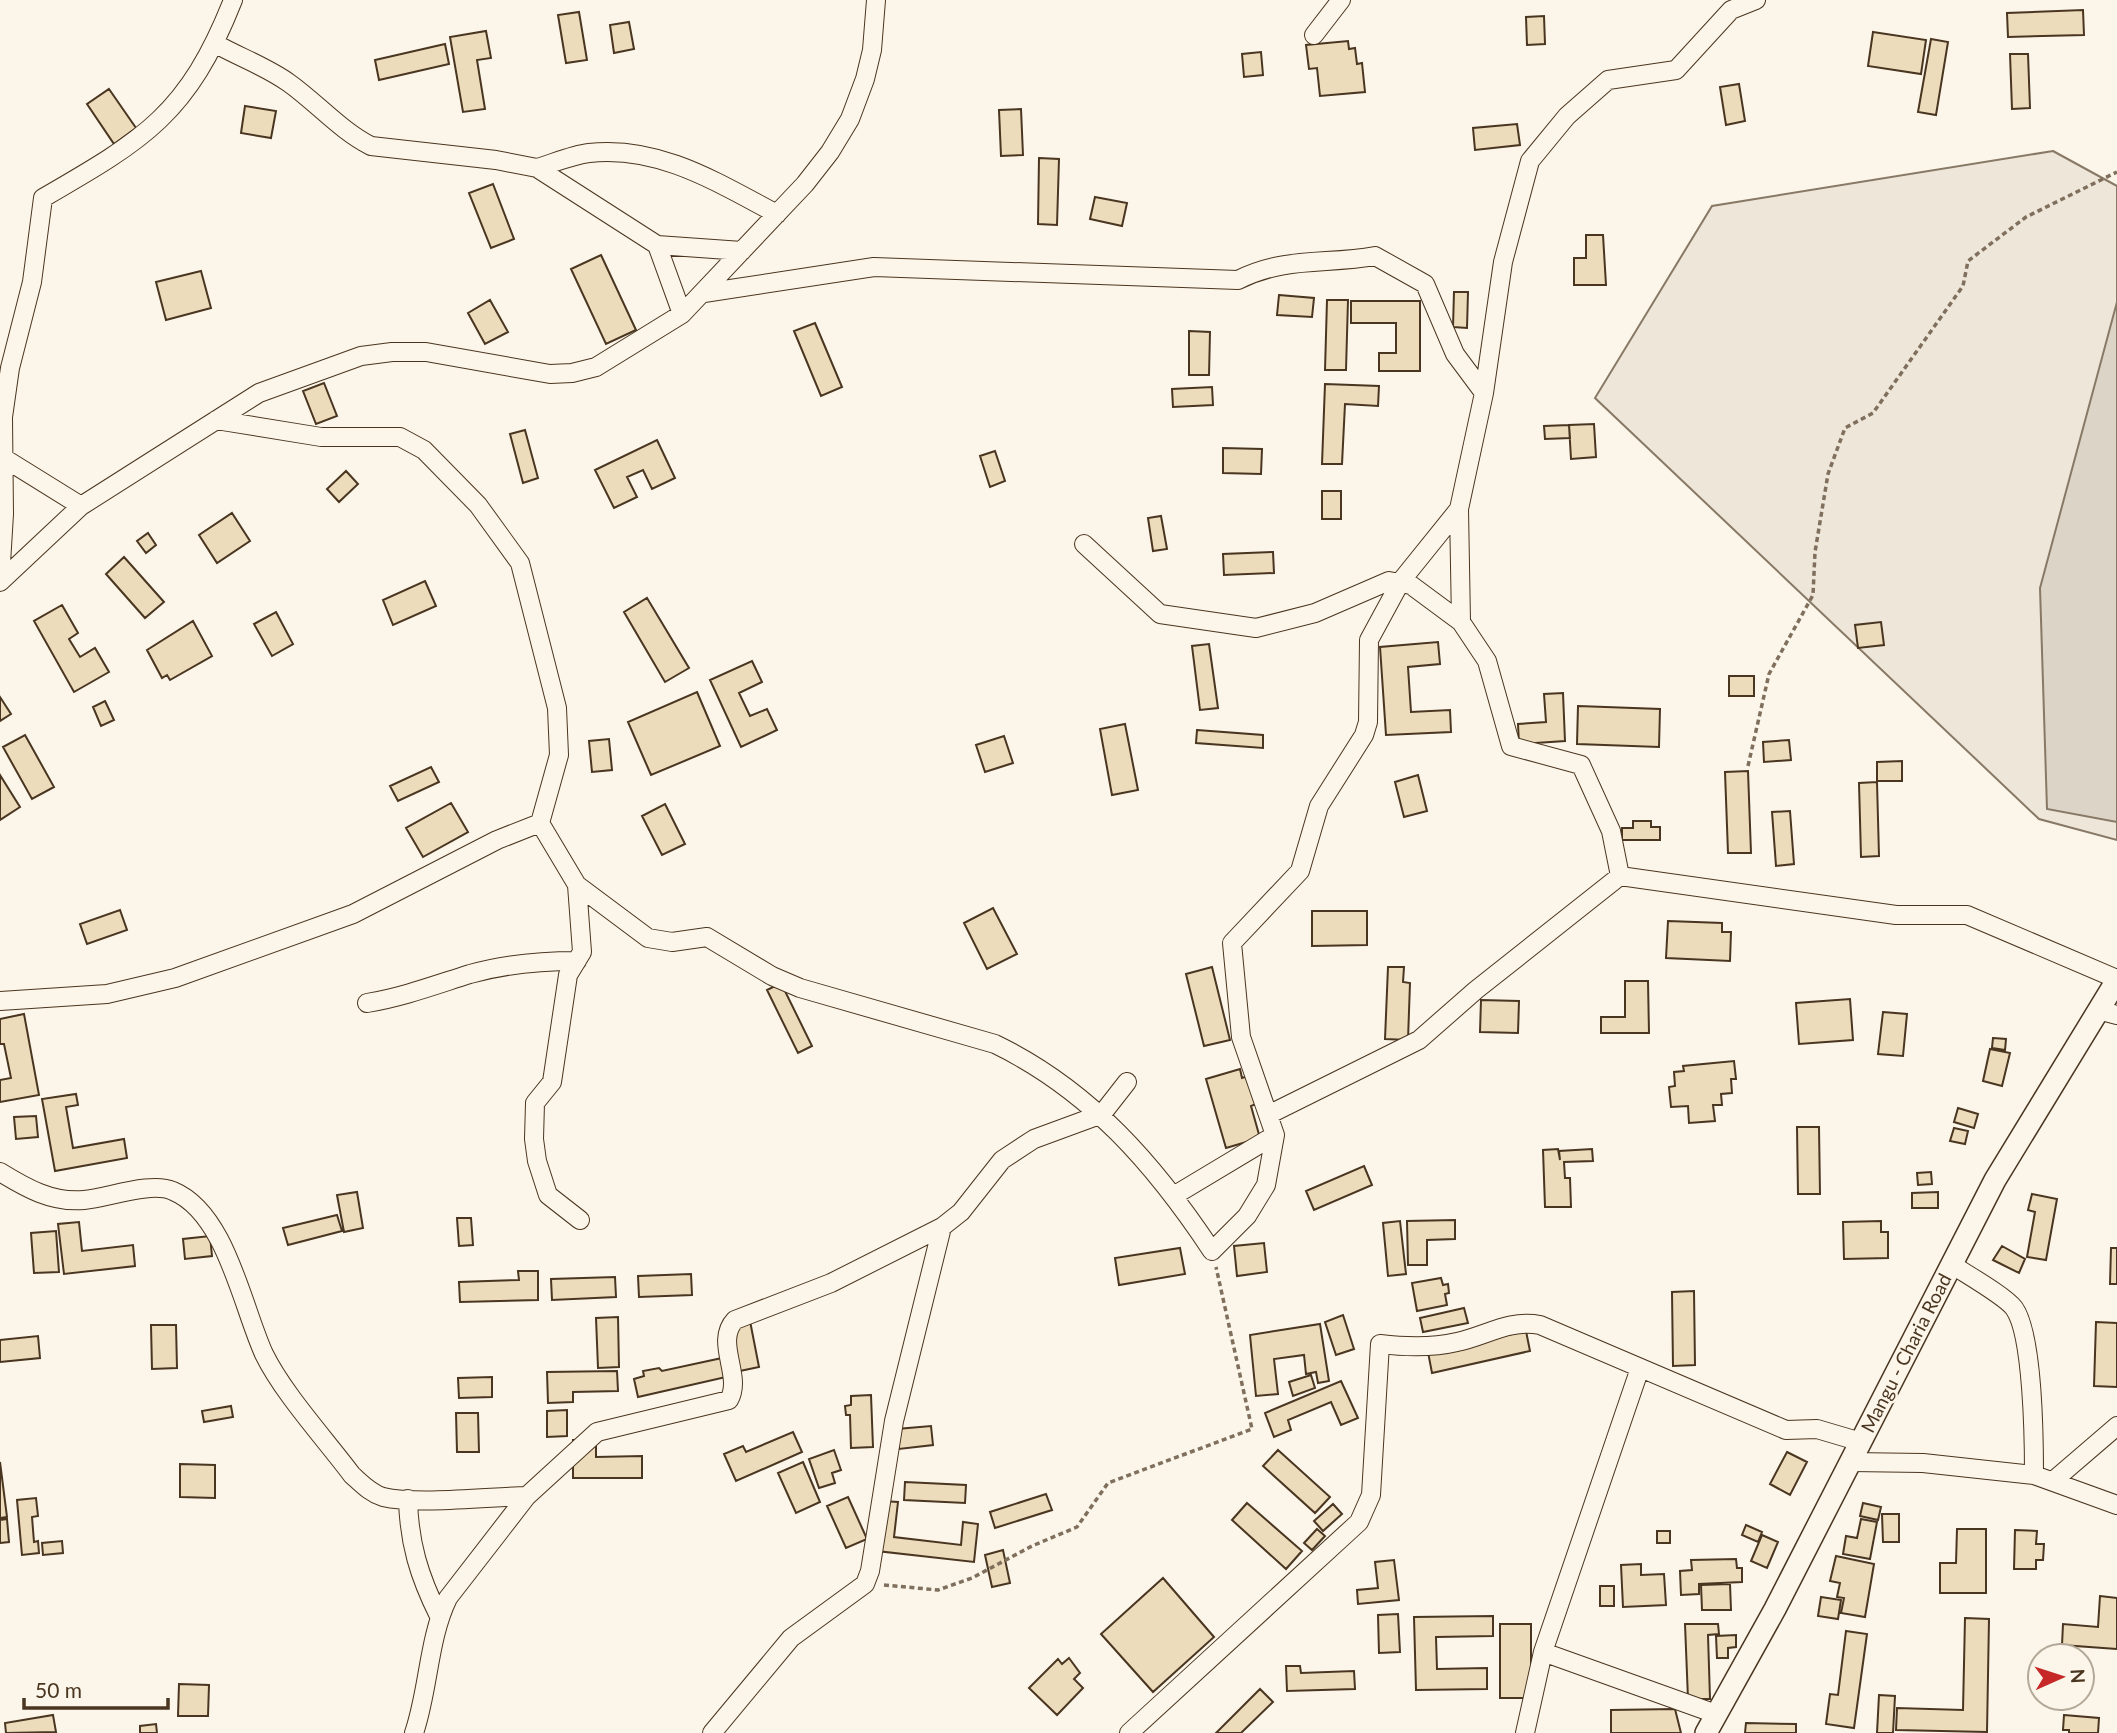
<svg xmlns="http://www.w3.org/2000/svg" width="2117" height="1733" font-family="Lato,sans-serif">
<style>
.green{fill:#ede6d9;stroke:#887966;stroke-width:2}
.water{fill:#dcd4c6;stroke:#887966;stroke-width:2}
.building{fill:#ecdcbc;stroke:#4a3520;stroke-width:2}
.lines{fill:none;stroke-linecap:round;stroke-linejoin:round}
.minor-casing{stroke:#4a3520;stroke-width:20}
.tertiary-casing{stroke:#4a3520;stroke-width:24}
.path{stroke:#7f6f5c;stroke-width:3.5;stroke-dasharray:5 3.5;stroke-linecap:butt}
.minor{stroke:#fbf6e9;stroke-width:18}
.tertiary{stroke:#fbf6e9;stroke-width:21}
.labels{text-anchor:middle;stroke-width:5;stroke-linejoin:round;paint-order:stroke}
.street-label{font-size:19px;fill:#4a3520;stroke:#fbf6e9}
</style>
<rect width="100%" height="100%" fill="#fbf6e9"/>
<path class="green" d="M2053 151 2117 186V840L2039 819 1595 398 1712 206Z"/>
<path class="water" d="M2117 302V822L2047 809 2040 588Z"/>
<path class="building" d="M2083 10 2084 35 2008 37 2007 13Z
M579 12 587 60 566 63 558 15Z
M1544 16 1545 44 1527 45 1526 17Z
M629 22 634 49 614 53 610 25Z
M486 31 491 58 477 60 485 109 463 112 450 37Z
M1873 32 1926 40 1921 74 1868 66Z
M1931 39 1948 42 1936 115 1918 112Z
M1348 41 1349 49 1355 48 1357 64 1362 63 1365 92 1320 96 1317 68 1309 69 1306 45Z
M445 44 449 64 379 80 375 60Z
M1261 52 1263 75 1244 77 1242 54Z
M2010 54H2028L2030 108 2012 109Z
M1739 84 1745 121 1726 125 1720 87Z
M109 89 136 128 114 144 87 104Z
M245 106 276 111 271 138 241 133Z
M1021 109 1023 155 1001 156 999 110Z
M1517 124 1520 145 1475 150 1473 128Z
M1039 158 1059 159 1057 225 1038 224Z
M493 184 514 239 491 248 469 193Z
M1095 197 1127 203 1122 226 1090 219Z
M1586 235H1603L1606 285H1574V258H1586Z
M601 255 636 330 606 344 571 269Z
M201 271 211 308 166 320 156 282Z
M1454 292H1468L1467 328 1453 327Z
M1279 295 1314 298 1312 317 1277 315Z
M490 300 508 332 485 344 468 313Z
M1327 300H1348L1346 370H1325Z
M1351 301H1420V371H1379V353H1396V323H1351Z
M815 323 842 387 821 396 794 331Z
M1189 331 1210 332 1209 375H1189Z
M324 383 337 416 316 424 303 391Z
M1325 384 1379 386 1378 406 1345 404 1342 464H1322Z
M1212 387 1213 405 1173 407 1172 389Z
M1594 424 1596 457 1571 459 1569 425Z
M1569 425 1570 438 1545 439 1544 426Z
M525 430 538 478 523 483 510 434Z
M657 440 675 478 652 489 643 470 627 477 637 497 614 508 595 470Z
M1223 448 1262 449 1261 474 1223 473Z
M995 451 1005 481 990 487 980 456Z
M346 471 358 484 339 502 327 489Z
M1322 491H1341V519H1322Z
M232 513 250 541 217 563 199 535Z
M1161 516 1167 549 1153 551 1148 518Z
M148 533 156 545 146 553 137 541Z
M1273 552 1274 573 1224 575 1223 554Z
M124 557 164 602 145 618 106 574Z
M425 581 436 606 393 625 383 600Z
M647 598 689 668 665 682 624 612Z
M62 605 78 633 69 639 80 657 95 648 109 672 74 692 34 621Z
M276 612 293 644 272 656 254 624Z
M193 621 212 656 170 680 167 675 162 678 147 650Z
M1881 622 1884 645 1858 648 1855 625Z
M1438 642 1440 664 1408 667 1411 712 1450 710 1451 732 1386 735 1380 647Z
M1209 644 1218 708 1200 710 1192 646Z
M752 661 762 682 739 693 750 716 767 709 777 730 741 747 710 680Z
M1729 676H1754V696H1729Z
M697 692 720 746 651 775 628 722Z
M1563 693 1565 741 1519 744 1518 724 1546 722 1544 694Z
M0 697 11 714 0 721Z
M105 701 114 720 101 726 93 707Z
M1578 706 1660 709 1659 747 1577 744Z
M1125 724 1138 790 1112 795 1100 729Z
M1197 730 1263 735V748L1196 743Z
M25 735 54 787 32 799 3 747Z
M1004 736 1013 763 985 772 976 745Z
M609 739 612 770 592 772 589 741Z
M1789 740 1791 760 1764 762 1763 742Z
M1902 761V781H1877V762Z
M431 767 439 782 398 801 390 786Z
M1748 771 1751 853H1728L1725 772Z
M0 775 20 807 0 820Z
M1418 775 1427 811 1404 817 1395 782Z
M1877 782 1879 856 1861 857 1859 783Z
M451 803 468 832 423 857 406 828Z
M665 804 685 844 662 855 642 816Z
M1790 811 1794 864 1776 866 1772 812Z
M1633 821H1651V827H1660V840H1622V828H1633Z
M993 908 1017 954 987 969 964 923Z
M120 910 127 930 87 944 80 924Z
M1312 911H1367V945L1312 946Z
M1668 921 1722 923V932H1731L1730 961 1666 958Z
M1212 967 1230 1040 1204 1046 1186 974Z
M1388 967H1404L1403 982 1410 983 1408 1040 1385 1039Z
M1625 981H1648L1649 1033H1601V1017H1625Z
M781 983 812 1046 798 1053 767 990Z
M1850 999 1853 1040 1799 1044 1796 1003Z
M1481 1000 1519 1001 1518 1033 1480 1032Z
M1883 1012 1907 1014 1903 1056 1878 1054Z
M24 1014 39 1095 0 1102V1080L11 1078 4 1044H0V1019Z
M1993 1038 2006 1039 2005 1050 1992 1048Z
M1990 1049 2010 1053 2002 1086 1983 1081Z
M1734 1061 1736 1079H1731L1732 1093 1721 1094 1722 1105H1713L1715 1121 1689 1123 1688 1106 1671 1107 1669 1087 1675 1086 1674 1072 1684 1071 1683 1066Z
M1240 1069 1242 1078 1248 1076 1256 1104 1251 1106 1260 1138 1226 1148 1206 1079Z
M76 1094 78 1105 66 1107 73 1148 124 1139 127 1158 55 1171 42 1099Z
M1958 1108 1978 1114 1974 1128 1954 1122Z
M36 1116 38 1137 16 1139 14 1117Z
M1797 1127H1819L1820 1194H1798Z
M1954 1128 1968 1131 1965 1144 1950 1141Z
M1558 1149 1560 1160 1559 1151 1592 1149 1593 1161 1564 1162 1565 1178H1570L1571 1207H1545L1543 1150Z
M1364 1166 1372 1185 1314 1210 1306 1191Z
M1931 1172 1932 1184 1918 1185 1917 1173Z
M357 1192 363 1228 344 1232 337 1195Z
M1938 1192V1208H1912V1193Z
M2032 1194 2057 1199 2046 1260 2027 1257 2035 1212 2028 1210Z
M337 1215 342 1231 288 1245 283 1228Z
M457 1218H471L473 1245 459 1246Z
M1455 1220V1239L1427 1240V1265H1408L1407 1221Z
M1400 1221 1406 1274 1388 1276 1383 1223Z
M1881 1221V1232H1888V1258L1844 1259 1843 1222Z
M79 1222 82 1251 133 1245 135 1266 64 1274 58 1224Z
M56 1231 59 1272 34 1273 31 1233Z
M210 1236 212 1256 185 1259 183 1239Z
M1264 1243 1267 1272 1237 1276 1234 1246Z
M2002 1246 2025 1259 2019 1273 1993 1260Z
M1180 1248 1185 1274 1119 1285 1115 1258Z
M2111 1248H2117V1284H2110Z
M518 1271H538V1300L460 1302 459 1282 519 1280Z
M691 1274 692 1295 639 1297 638 1276Z
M615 1277 616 1297 552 1300 551 1279Z
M1441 1278 1443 1285 1448 1284 1449 1293 1445 1294 1447 1305 1417 1311 1412 1283Z
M1694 1291 1695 1365 1673 1366 1672 1292Z
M1464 1308 1468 1323 1423 1332 1420 1318Z
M1343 1315 1354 1349 1336 1355 1325 1322Z
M618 1317 619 1367 598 1368 596 1318Z
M750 1321 759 1367 735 1372 726 1326Z
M2096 1322 2117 1323V1387L2094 1386Z
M1320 1324 1329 1381 1318 1383 1316 1372 1306 1374 1304 1355 1274 1359 1278 1394 1256 1396 1250 1335Z
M151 1325H176L177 1368 152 1369Z
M1526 1331 1530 1351 1432 1373 1428 1352Z
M38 1336 40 1358 0 1362V1340Z
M722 1358 726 1377 638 1397 634 1379 644 1376 643 1371 659 1368 662 1371Z
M617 1371 618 1391 573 1392V1402L548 1403 547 1372Z
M1311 1375 1315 1388 1293 1396 1289 1382Z
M492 1377V1397L459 1398 458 1378Z
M1341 1381 1358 1418 1341 1425 1331 1402 1288 1420 1291 1430 1274 1437 1265 1413Z
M871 1395 873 1447 851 1448 850 1415H846L845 1406 851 1405V1396Z
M231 1406 233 1417 204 1422 202 1411Z
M567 1410V1436L547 1437V1411Z
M456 1413H478L479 1452H457Z
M931 1426 933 1445 899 1449 897 1429Z
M793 1432 802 1452 736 1481 724 1454 743 1446 746 1452Z
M573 1440H596V1457L642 1456V1478H573Z
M834 1450 841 1470 832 1473 835 1483 819 1488 809 1459Z
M1278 1450 1330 1497 1315 1513 1263 1466Z
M1787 1452 1807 1462 1790 1495 1770 1484Z
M0 1462 7 1517 0 1518Z
M803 1462 820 1502 796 1513 778 1473Z
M180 1464 215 1465V1498L180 1497Z
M905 1482 966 1485 965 1503 904 1500Z
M1046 1494 1052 1510 995 1528 990 1512Z
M848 1497 867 1539 846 1548 827 1506Z
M36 1498 38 1516 32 1517 34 1542 38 1541 39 1553 22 1555 17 1500Z
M883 1501 898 1502 894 1537 961 1545 963 1522 978 1524 974 1562 877 1551Z
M1247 1503 1302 1551 1286 1569 1232 1520Z
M1863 1503 1881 1507 1878 1520 1860 1516Z
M1333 1504 1342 1514 1323 1531 1314 1521Z
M1882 1514H1899V1542H1883Z
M7 1519 9 1542 0 1543V1520Z
M1861 1519 1877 1522 1870 1559 1843 1554 1846 1536 1857 1538Z
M1746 1525 1762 1532 1758 1542 1742 1535Z
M1317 1529 1325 1536 1312 1550 1304 1543Z
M1957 1529H1986V1593H1940V1563H1956Z
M2015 1530 2037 1531 2036 1544H2044L2043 1560H2036V1569H2014Z
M1657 1531H1670V1543H1657Z
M1762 1535 1778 1542 1767 1568 1751 1561Z
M62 1541 63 1553 43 1555 42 1543Z
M1003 1550 1010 1583 992 1587 985 1555Z
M1836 1556 1874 1564 1865 1617 1841 1613 1844 1598 1837 1597 1840 1583 1830 1581Z
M1736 1559 1737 1568H1742V1582L1699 1584V1594L1681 1595 1680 1571 1692 1570 1691 1560Z
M1394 1560 1399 1600 1358 1604 1357 1590 1378 1588 1375 1562Z
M1641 1564V1575L1664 1574 1666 1605 1623 1607 1621 1565Z
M1163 1578 1214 1637 1153 1692 1101 1634Z
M1730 1584 1731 1610H1702L1701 1585Z
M1600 1586H1614V1606H1600Z
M2100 1596 2117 1598V1649L2062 1645 2063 1624 2098 1627Z
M1821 1597 1841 1600 1838 1619 1818 1616Z
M1398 1614 1400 1652 1379 1653 1378 1615Z
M1493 1616V1636L1436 1637 1437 1669 1487 1668V1689L1416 1690 1414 1617Z
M1965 1618 1989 1619 1987 1732 1896 1730 1897 1708 1963 1710Z
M1500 1624H1531V1698H1500Z
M1685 1624H1718L1719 1634 1708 1635 1710 1699H1688Z
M1846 1631 1867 1634 1854 1728 1826 1724 1830 1694 1838 1695Z
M1736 1635V1647L1728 1648V1658H1717L1716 1636Z
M1069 1658 1080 1673 1074 1679 1083 1688 1057 1715 1029 1688 1058 1659 1062 1664Z
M1286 1666H1300L1301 1673 1354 1671 1355 1689 1287 1691Z
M179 1684 209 1685 208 1716H178Z
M1260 1689 1273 1702 1241 1733H1216Z
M1879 1695 1895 1696 1893 1733H1877Z
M1675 1709 1681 1733H1611V1710Z
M53 1715 56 1732 6 1733 5 1723Z
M2064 1715 2099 1718 2098 1733H2069V1730H2063Z
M1746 1723 1796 1724V1733H1745Z
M156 1724 157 1733H140V1726Z"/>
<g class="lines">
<g class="minor-casing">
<path id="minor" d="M1314 35 1341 0
M216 44C239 57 267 67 289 83 317 103 341 131 371 146L496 160 537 168 657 245 742 251
M537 168C554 163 572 155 589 153 659 145 718 183 777 214
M657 245 682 314
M704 293 874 267 1238 280C1286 256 1326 265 1375 256L1425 284 1455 354 1484 393
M216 420 321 437H400L424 450 478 505 520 563 557 708 559 755 540 823 577 885 648 938 672 942 707 937 772 976 800 988 995 1044C1090 1090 1155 1165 1212 1251L1247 1216 1266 1185 1275 1135 1241 1037 1232 943 1300 871 1319 806 1364 735 1368 722 1369 640 1401 581 1459 509
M2 457 81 506
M1084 544 1160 614 1256 628 1315 613 1389 581 1411 585 1461 622 1487 661 1511 746 1581 765 1611 831 1620 876
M0 580 4 514 3 417 10 368 32 282 43 198C145 139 188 114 233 0
M0 582 81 506 259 393 361 356 392 352H426L550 374 572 373 596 367 682 314 805 184 830 152 850 119 865 79 872 50 876 0
M1461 622 1459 509 1484 393 1503 262 1530 161 1567 116 1608 80 1676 70 1731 10 1756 0
M577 885 582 952 568 975 552 1082 535 1103 534 1139 537 1161 548 1195 580 1220
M0 1001 107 994 175 978 353 914 497 840 540 823
M367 1003C403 997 435 985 470 974 505 964 541 961 577 961
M2098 1010 2117 1015
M1268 1115 1419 1040 1476 990 1620 876 1896 915H1967L2117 979
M0 1172C26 1188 52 1203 84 1200 108 1198 151 1181 173 1191 226 1213 242 1306 264 1354 283 1393 325 1439 352 1475 361 1483 370 1493 383 1497 417 1505 489 1497 527 1496
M1175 1195 1275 1135
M1951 1264C1966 1274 2005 1296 2014 1308 2033 1334 2034 1441 2034 1475
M1851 1462 1923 1463 2034 1475 2117 1505
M2053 1481 2117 1426
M408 1499C409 1543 419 1576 439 1616
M1543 1652 1716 1714
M414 1733C429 1689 428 1639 448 1598L527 1496 597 1432 729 1400C743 1376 714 1342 735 1320L831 1283 942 1227 961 1212 1002 1160 1034 1139 1102 1114 1127 1082
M712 1733 791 1638 865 1584 870 1571 894 1421 942 1227
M1129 1733 1359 1522 1371 1495 1380 1344C1405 1347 1432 1348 1457 1342 1486 1336 1509 1319 1540 1325L1786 1430 1817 1429 1861 1442
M1525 1733 1543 1652 1640 1368"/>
</g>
<g class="tertiary-casing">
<path id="tertiary" d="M1706 1733 1775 1609 1995 1180 2117 980"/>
</g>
<path class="path" d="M1748 766 1769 674 1813 595 1815 552 1828 474 1845 428 1873 413 1963 286 1968 261 2026 217 2117 172
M884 1585 938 1590 972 1578 1032 1546 1077 1527 1108 1483 1252 1429 1216 1267"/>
<use href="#minor" class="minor"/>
<use href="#tertiary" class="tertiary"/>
</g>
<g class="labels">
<g class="street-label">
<text transform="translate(1906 1353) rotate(-63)" y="7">Mangu - Charia Road</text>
</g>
</g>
<g transform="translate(2061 1677) rotate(87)"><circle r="33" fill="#fbf6e9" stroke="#b4a999" stroke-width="2"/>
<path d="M0-5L12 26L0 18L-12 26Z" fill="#c62828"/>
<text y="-10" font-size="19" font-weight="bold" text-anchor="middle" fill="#4a3520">N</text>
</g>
<path d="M24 1698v10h144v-10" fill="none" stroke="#4a3520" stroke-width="3.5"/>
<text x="35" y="1698" font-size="21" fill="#4a3520" stroke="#fbf6e9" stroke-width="5" paint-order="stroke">50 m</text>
</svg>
